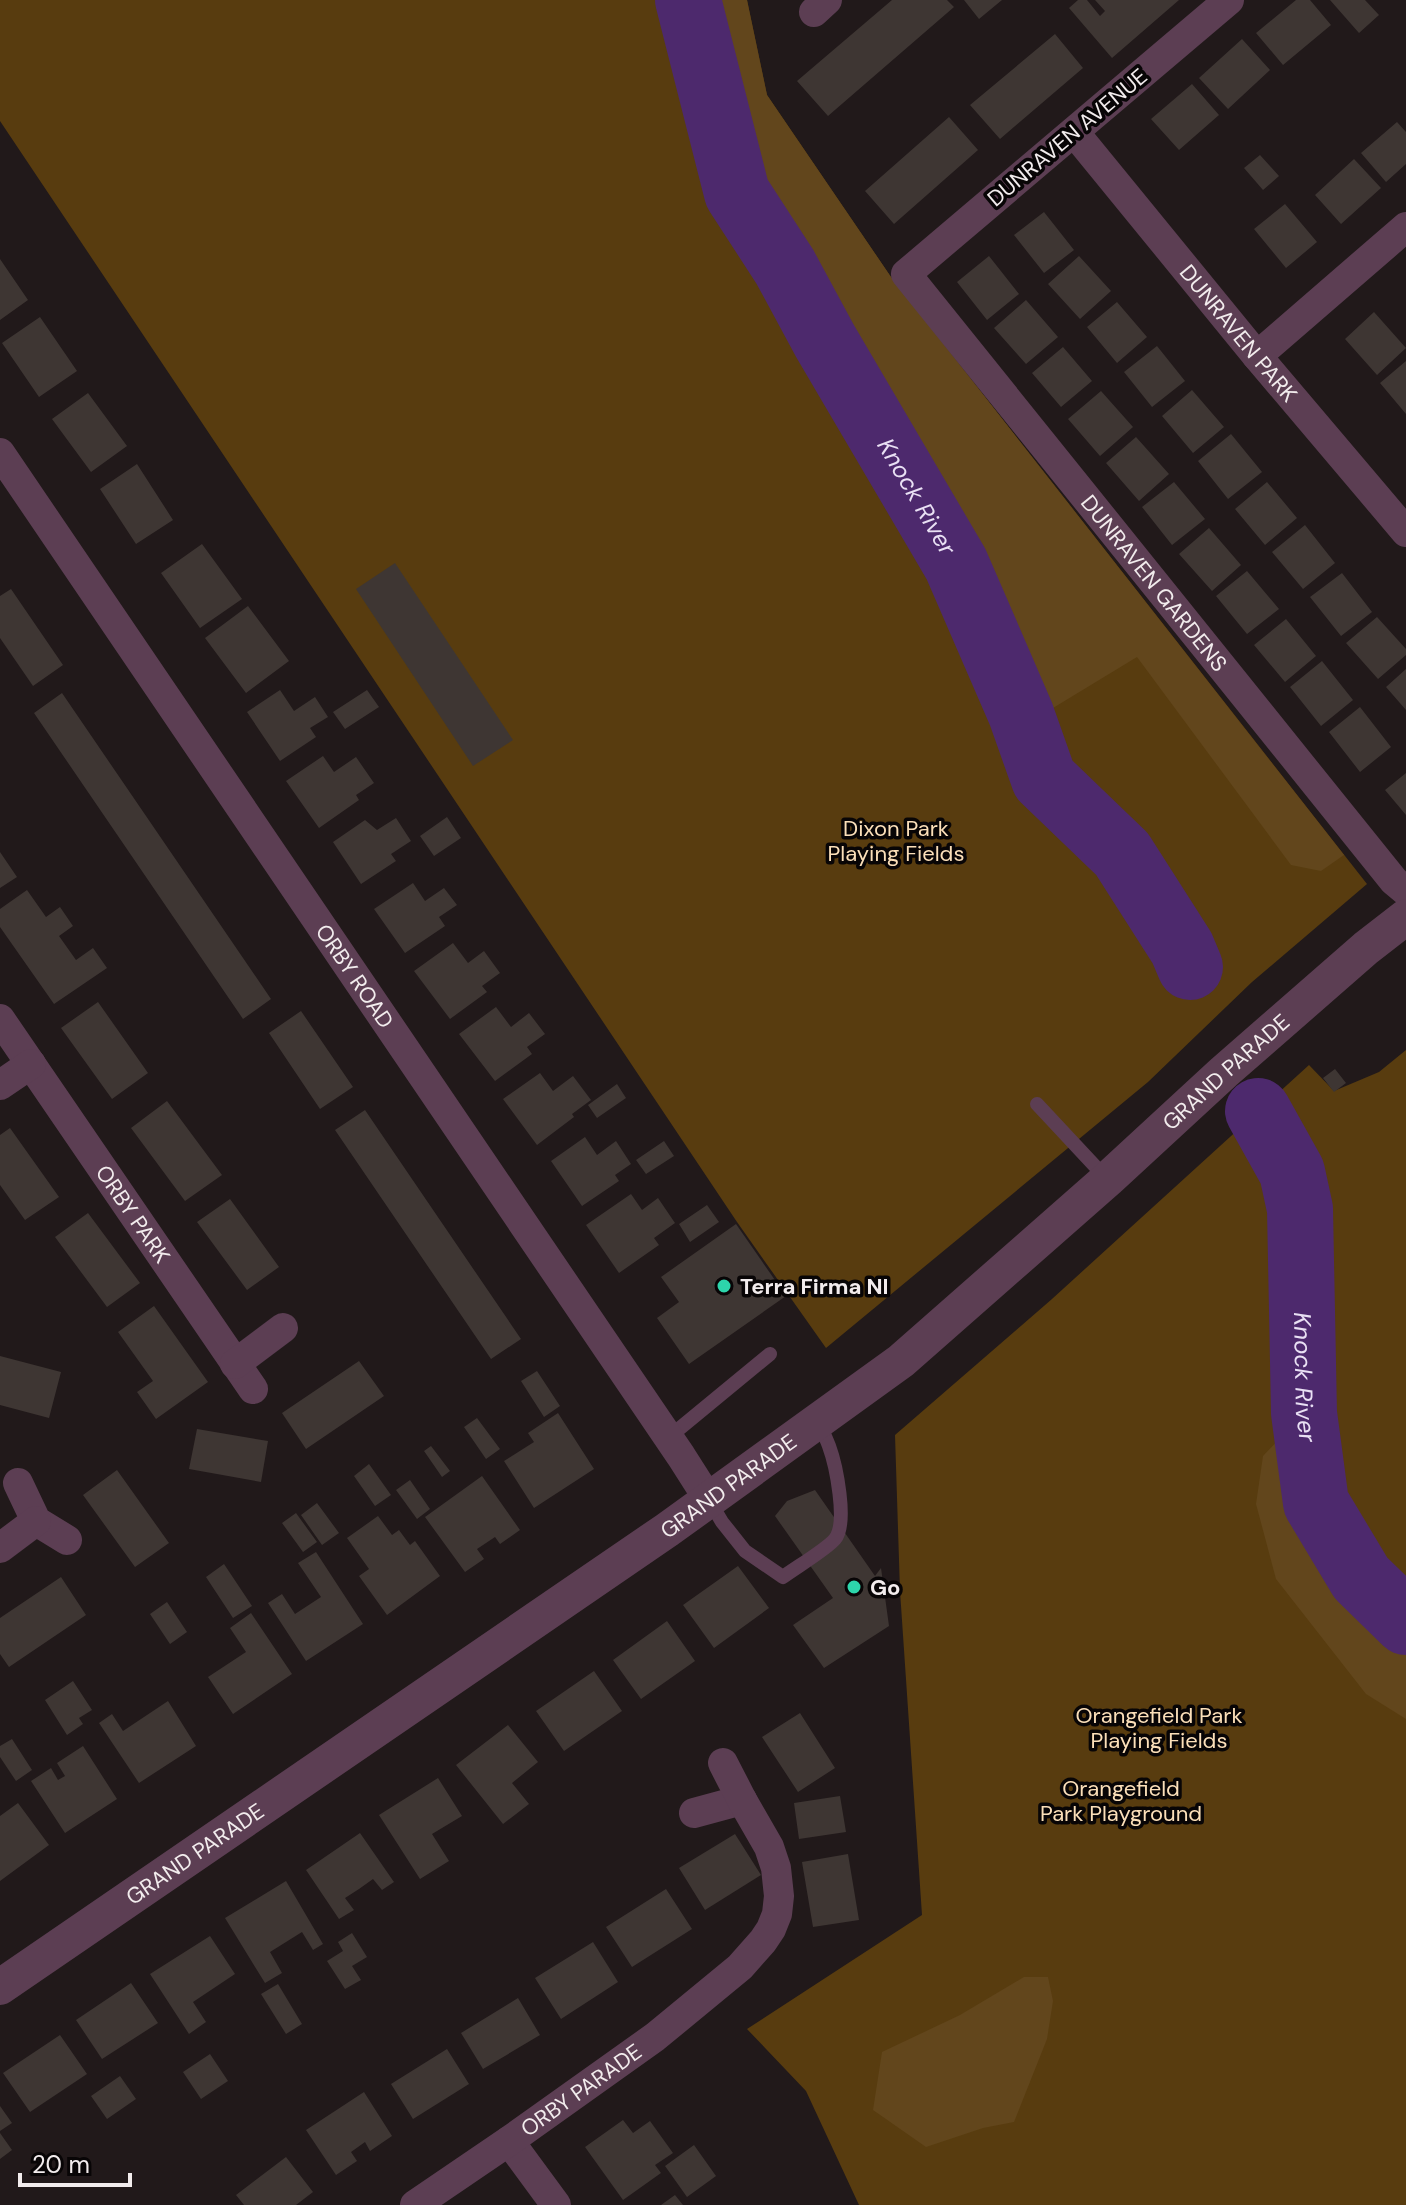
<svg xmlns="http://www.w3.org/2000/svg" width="1406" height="2205" font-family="'DM Sans',sans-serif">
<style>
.green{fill:#583c0f}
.forest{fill:#62461c}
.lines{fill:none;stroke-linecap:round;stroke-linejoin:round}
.river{stroke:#4d296d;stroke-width:66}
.building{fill:#3e3633}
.service{stroke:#5c3e53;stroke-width:14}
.minor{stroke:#5c3e53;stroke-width:30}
.tertiary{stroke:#5c3e53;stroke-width:36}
.poi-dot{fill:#2dd5ab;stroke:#080506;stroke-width:3}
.labels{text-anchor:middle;stroke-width:7;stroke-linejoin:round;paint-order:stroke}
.street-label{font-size:22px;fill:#f2eced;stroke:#080506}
.park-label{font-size:22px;fill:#fbdfb9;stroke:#080506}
.poi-label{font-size:22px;font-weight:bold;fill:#f2eced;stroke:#080506;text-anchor:start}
.water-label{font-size:24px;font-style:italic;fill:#e9e0f4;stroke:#080506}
</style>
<rect width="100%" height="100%" fill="#21191a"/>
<path class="green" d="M0 0H747L767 95 891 277 1367 884 1252 982 1148 1082 826 1348 737 1222 0 121Z
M1406 1050V2205H859L806 2091 747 2029 922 1915 900 1591 895 1435 1052 1299 1309 1065 1334 1091 1379 1072Z"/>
<path class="forest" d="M689 0H747L767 95 891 277 1344 855 1321 871 1291 865 1137 657 1025 725 956 564 825 341 785 267 736 188Z
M1304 1413 1316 1503 1361 1578 1406 1622V1719L1366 1694 1276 1579 1256 1504 1263 1456Z
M1024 1977H1048L1053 2001 1047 2039 1014 2122 983 2128 926 2147 873 2110 882 2052 960 2015Z"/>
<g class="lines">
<g class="river">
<path id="s1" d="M688 0 737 193 785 267 825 341 956 564 1021 714 1044 779 1122 854 1182 948 1190 967"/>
<path id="s2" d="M1258 1111 1292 1172 1300 1209 1304 1413 1316 1503 1361 1578 1406 1622"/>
</g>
</g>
<path class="building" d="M892 0H947L954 7 828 116 797 81Z
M964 0H1002L979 19Z
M1078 0H1087L1100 16 1105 11 1095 0H1179L1112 58 1069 8Z
M1296 0H1310L1331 25 1283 65 1256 33Z
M1330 0H1365L1379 15 1359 33Z
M1055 34 1083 68 1000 139 970 105Z
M1242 39 1270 70 1228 109 1199 78Z
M1192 84 1219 115 1179 150 1151 119Z
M949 117 978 150 894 224 865 191Z
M1397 122 1406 132V164L1386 182 1361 153Z
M1260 155 1279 176 1263 190 1244 168Z
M1354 159 1381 188 1341 224 1315 195Z
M1285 204 1317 242 1286 268 1254 229Z
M1044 212 1074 250 1044 273 1014 235Z
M989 256 1019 294 987 320 957 282Z
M1079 256 1111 291 1080 319 1048 284Z
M0 259 28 300 0 320Z
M1026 300 1058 337 1026 364 994 328Z
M1117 302 1147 337 1117 363 1087 327Z
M1374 312 1406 348 1377 375 1345 339Z
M40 317 77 371 39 397 2 343Z
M1157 346 1185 381 1152 407 1124 372Z
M1063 347 1092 381 1061 407 1032 373Z
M1406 361V414L1380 383Z
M1192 390 1224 427 1193 453 1162 416Z
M1101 391 1133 427 1100 456 1068 419Z
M88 393 127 446 91 472 52 419Z
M1231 434 1262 472 1228 499 1198 461Z
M1136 437 1169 474 1139 501 1106 463Z
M137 464 173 520 136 544 100 489Z
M1174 482 1205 519 1172 545 1142 507Z
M1267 482 1297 518 1265 545 1235 509Z
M1305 525 1335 563 1303 589 1272 552Z
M1209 528 1241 565 1212 591 1179 554Z
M202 544 242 599 200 628 161 573Z
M395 563 513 740 473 766 356 589Z
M1247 571 1279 609 1247 634 1216 596Z
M1342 573 1372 612 1341 636 1310 597Z
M11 589 63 665 33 686 0 638V596Z
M248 606 289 661 246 693 205 638Z
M1377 617 1406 649V655L1378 679 1346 643Z
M1286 619 1316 656 1285 682 1254 645Z
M1322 661 1353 700 1321 726 1290 687Z
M1406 669V710L1386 687Z
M280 690 294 711 315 697 328 717 310 728 316 737 280 761 247 712Z
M367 690 379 707 345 729 333 712Z
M62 693 271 999 243 1019 34 713Z
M1360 707 1391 747 1360 772 1329 732Z
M323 756 334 772 356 757 374 783 356 795 359 800 319 828 286 781Z
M1406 773V815L1385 790Z
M447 817 461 838 434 856 420 836Z
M396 818 411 841 391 854 396 861 361 884 333 842 365 820 377 830Z
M0 852 17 877 0 888Z
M413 883 425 901 444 888 457 905 439 917 445 926 405 953 374 909Z
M27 890 46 917 60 907 73 926 59 936 76 960 93 948 107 968 54 1004 0 927V909Z
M453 943 468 963 484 951 500 973 482 986 487 992 450 1019 414 971Z
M98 1002 148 1073 112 1099 61 1028Z
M496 1007 511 1027 529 1013 545 1034 527 1047 532 1054 495 1081 459 1034Z
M301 1011 353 1087 320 1109 269 1033Z
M1335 1069 1346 1083 1334 1092 1323 1078Z
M540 1073 553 1091 573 1076 591 1100 572 1114 574 1117 537 1145 503 1099Z
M617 1084 626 1098 597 1118 588 1105Z
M167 1101 222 1175 185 1201 131 1128Z
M365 1110 521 1339 491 1359 335 1130Z
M10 1128 59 1197 25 1220 0 1185V1135Z
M585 1137 597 1155 616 1141 631 1164 615 1175 619 1181 582 1206 551 1161Z
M664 1141 674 1156 646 1174 636 1160Z
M631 1194 642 1210 658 1198 675 1223 654 1238 659 1245 619 1273 586 1225Z
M230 1199 279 1267 247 1290 197 1222Z
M707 1205 719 1222 690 1242 679 1224Z
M88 1213 140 1283 107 1307 55 1237Z
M736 1224 786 1296 689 1364 657 1318 679 1302 661 1277Z
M154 1306 208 1382 156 1419 137 1392 153 1381 118 1332Z
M0 1356 61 1372 49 1418 0 1405Z
M359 1361 384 1396 306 1449 282 1413Z
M537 1371 560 1406 544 1417 521 1381Z
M558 1413 594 1469 534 1508 504 1461 534 1442 528 1433Z
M477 1418 500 1449 486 1459 464 1427Z
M197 1429 268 1441 261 1482 189 1469Z
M431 1446 450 1471 442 1477 424 1451Z
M369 1464 391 1495 375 1506 354 1476Z
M117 1470 169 1543 135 1567 83 1495Z
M482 1476 520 1530 500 1544 495 1537 477 1549 484 1559 465 1572 425 1517Z
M410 1480 430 1509 417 1519 396 1490Z
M815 1490 875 1576 881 1568 889 1626 824 1668 793 1625 833 1598 775 1516 787 1501Z
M317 1503 339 1533 322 1545 301 1515Z
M296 1513 317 1542 303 1552 282 1523Z
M378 1516 392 1535 399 1530 410 1545 415 1541 440 1576 387 1615 359 1576 369 1569 347 1538Z
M316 1552 363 1624 306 1661 268 1603 282 1594 295 1614 321 1597 298 1563Z
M224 1564 252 1606 233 1618 206 1577Z
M738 1566 769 1608 714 1648 683 1605Z
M61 1577 86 1615 9 1667 0 1654V1618Z
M167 1602 187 1632 170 1644 150 1614Z
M251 1613 292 1674 233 1714 208 1677 246 1652 230 1628Z
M667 1621 695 1661 641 1699 613 1660Z
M594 1671 622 1711 564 1751 536 1711Z
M73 1681 92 1710 79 1718 83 1724 67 1735 45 1700Z
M168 1701 196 1746 139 1783 99 1723 112 1714 123 1731Z
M800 1713 835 1768 798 1792 762 1737Z
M508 1725 538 1762 512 1783 529 1804 503 1824 456 1765Z
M12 1739 32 1770 16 1781 0 1757V1746Z
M83 1746 117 1799 65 1833 31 1781 51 1768 58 1780 65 1776 57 1763Z
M438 1778 462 1816 432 1834 449 1861 420 1879 379 1815Z
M840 1796 846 1832 799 1839 794 1803Z
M18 1803 49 1845 0 1881V1816Z
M360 1833 394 1882 382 1890 373 1879 359 1889 345 1898 354 1910 339 1919 306 1870Z
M735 1834 761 1875 705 1910 679 1868Z
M848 1854 859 1920 813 1927 802 1862Z
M286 1881 323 1944 313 1950 302 1932 270 1952 282 1973 265 1983 225 1918Z
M666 1889 692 1929 632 1967 606 1927Z
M352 1933 367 1957 352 1966 361 1980 345 1989 327 1961 343 1951 338 1942Z
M210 1936 235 1974 193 2002 206 2022 189 2034 150 1974Z
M593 1942 618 1982 561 2019 535 1978Z
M131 1983 158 2023 102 2059 76 2020Z
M278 1984 302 2024 286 2034 261 1994Z
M518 1998 540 2035 483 2069 461 2033Z
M60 2035 87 2074 30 2112 3 2073Z
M447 2049 469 2084 413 2119 391 2084Z
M210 2054 228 2081 201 2099 183 2072Z
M120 2076 136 2099 107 2119 91 2096Z
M364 2092 392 2136 370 2151 365 2142 351 2152 357 2161 336 2175 306 2130Z
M0 2106 12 2123 0 2131Z
M623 2120 633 2133 650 2121 673 2153 655 2165 661 2173 623 2200 585 2147Z
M0 2133 12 2150 0 2159Z
M694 2145 716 2176 687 2197 665 2166Z
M286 2157 313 2192 296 2205H244L236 2195Z
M675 2195 683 2205H661Z"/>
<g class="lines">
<path class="service" d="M1037 1104 1107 1179
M668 1438 770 1354
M709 1500 722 1522 745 1551 783 1577C795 1568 827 1549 835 1539 848 1523 836 1465 829 1446 826 1438 822 1430 819 1422"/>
<g class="minor">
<path id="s3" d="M1229 0 906 274 1394 881 1406 891"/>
<path d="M814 12 827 0"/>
<path id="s4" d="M1074 132 1257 356 1406 532"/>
<path d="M1257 356 1406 227"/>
<path id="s5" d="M0 453 681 1456 709 1500"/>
<path id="s6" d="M0 1019 253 1389"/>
<path d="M0 1085 31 1064"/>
<path d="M235 1364 283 1328"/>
<path d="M18 1483 36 1521 67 1540"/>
<path d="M0 1548 36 1521"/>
<path d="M694 1813 742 1800"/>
<path d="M509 2141 556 2205"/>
<path id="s7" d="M415 2205 509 2141 655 2037 740 1967 763 1941 771 1929 777 1914 779 1896 776 1868 769 1847 742 1800 723 1763"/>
</g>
<path class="tertiary" id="s8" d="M0 1987 667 1530 901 1361 1108 1179 1224 1072 1366 948 1406 917"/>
</g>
<g class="poi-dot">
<circle cx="724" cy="1286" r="8"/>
<circle cx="854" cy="1587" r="8"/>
</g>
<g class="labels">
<g class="street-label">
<text transform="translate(1067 137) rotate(-40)" y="8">DUNRAVEN AVENUE</text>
<text dy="8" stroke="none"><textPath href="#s4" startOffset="260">DUNRAVEN PARK</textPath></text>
<text dy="8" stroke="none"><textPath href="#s3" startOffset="820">DUNRAVEN GARDENS</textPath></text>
<text dy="8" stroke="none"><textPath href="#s5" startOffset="632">ORBY ROAD</textPath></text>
<text dy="8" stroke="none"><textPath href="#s8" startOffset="1532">GRAND PARADE</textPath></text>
<text dy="8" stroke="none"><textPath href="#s6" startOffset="236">ORBY PARK</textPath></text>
<text dy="8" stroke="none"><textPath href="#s8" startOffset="884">GRAND PARADE</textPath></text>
<text dy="8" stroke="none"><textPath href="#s8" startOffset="236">GRAND PARADE</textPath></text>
<text dy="8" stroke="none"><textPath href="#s7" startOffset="202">ORBY PARADE</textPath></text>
</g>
<g class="park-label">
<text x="896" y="836">Dixon Park<tspan x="896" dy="25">Playing Fields</tspan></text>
<text x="1159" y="1723">Orangefield Park<tspan x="1159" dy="25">Playing Fields</tspan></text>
<text x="1121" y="1796">Orangefield<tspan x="1121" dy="25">Park Playground</tspan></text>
</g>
<g class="poi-label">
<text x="740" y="1294">Terra Firma NI</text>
<text x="870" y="1595">Go</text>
</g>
<g class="water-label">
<text dy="8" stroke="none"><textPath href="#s1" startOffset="552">Knock River</textPath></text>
<text dy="8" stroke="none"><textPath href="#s2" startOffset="276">Knock River</textPath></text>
</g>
</g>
<path d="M20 2173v12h110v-12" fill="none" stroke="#f2eced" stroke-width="4"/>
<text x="32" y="2173" font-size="24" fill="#f2eced" stroke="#080506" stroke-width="6" paint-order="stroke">20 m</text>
</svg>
